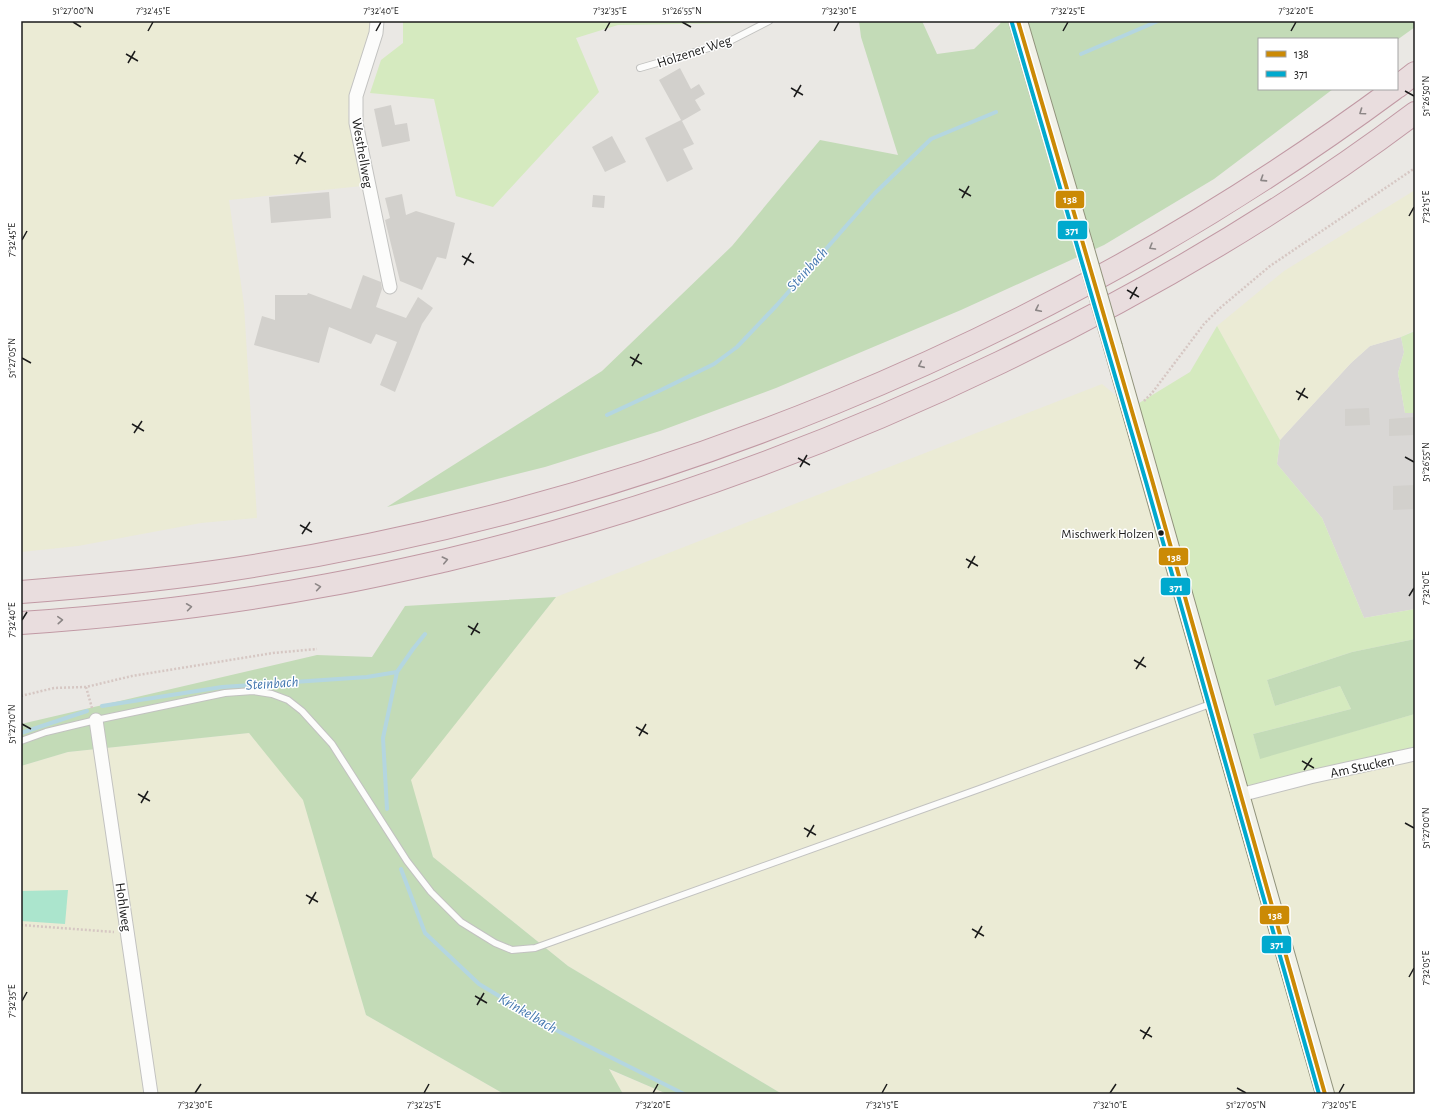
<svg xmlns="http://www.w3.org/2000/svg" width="1436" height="1115" font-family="'Alegreya Sans',sans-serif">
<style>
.residential{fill:#d9d7d5}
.farmland{fill:#ebebd5}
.grass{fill:#d5eabf}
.forest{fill:#c3dbb7}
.pitch{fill:#abe5cd}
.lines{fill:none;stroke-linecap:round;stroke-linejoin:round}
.stream{stroke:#b4d6e0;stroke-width:4}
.building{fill:#d2d0cc}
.service-casing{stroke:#c2c2c0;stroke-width:8}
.minor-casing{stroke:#c2c2c0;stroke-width:15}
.secondary-casing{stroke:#91937c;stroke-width:20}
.motorway-casing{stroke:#c199a4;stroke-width:24}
.path{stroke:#d6c7c3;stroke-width:2.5;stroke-dasharray:2 2;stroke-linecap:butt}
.service{stroke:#fcfcfb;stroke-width:6}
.minor{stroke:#fcfcfb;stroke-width:13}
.secondary{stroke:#f2f2e8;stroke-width:18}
.motorway{stroke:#e9ddde;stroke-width:22}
.secondary-bridge-casing{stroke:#91937c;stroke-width:20;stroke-linecap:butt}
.secondary-bridge{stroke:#f2f2e8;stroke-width:18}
.bus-1-casing{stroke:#fff;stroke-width:7}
.bus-2-casing{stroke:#fff;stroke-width:7}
.bus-1{stroke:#cb8a05;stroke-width:4}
.bus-2{stroke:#00a9ce;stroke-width:4}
.oneway{stroke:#8c8686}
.ticks{fill:none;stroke:#1b1b1b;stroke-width:1.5}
.bus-dot{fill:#1b1b1b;stroke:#fff;stroke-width:1.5}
.labels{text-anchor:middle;stroke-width:3;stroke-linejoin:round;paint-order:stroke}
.bus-label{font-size:13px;fill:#1b1b1b;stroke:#fff;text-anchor:end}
.street-label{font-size:14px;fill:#1b1b1b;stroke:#fff}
.water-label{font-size:15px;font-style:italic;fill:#4377af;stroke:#fff}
.line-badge{stroke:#fff;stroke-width:1.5}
.badge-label{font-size:11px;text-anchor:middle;font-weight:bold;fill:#fff}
.neatline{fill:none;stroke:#1b1b1b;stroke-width:1.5}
.ticks-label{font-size:10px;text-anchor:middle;fill:#1b1b1b}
</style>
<rect width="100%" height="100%" fill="#eae8e4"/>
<path class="residential" d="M1401 337 1404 352 1398 373 1405 413H1415V609L1364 618 1322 518 1277 464 1280 440 1351 363 1370 346Z"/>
<path class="farmland" d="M21 21H372V25L350 90 348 114 362 186 229 200 244 305 257 518 201 523 78 546 21 552Z
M1415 190V330L1401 337 1370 346 1351 363 1280 440 1217 326 1284 271Z
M1102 384 1131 408 1240 795 1415 754V1094H782L568 966 433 857 410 780 556 597Z
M249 733 303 799 366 1015 504 1094H21V766L68 752Z
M608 1069 667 1094H623Z"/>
<path class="grass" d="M403 21H743L740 23 618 25 576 38 599 92 493 207 456 196 434 99 370 93 381 60 403 43Z
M1217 326 1280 440 1277 464 1322 518 1364 618 1415 609V639L1352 652 1267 680 1275 706 1340 686 1351 709 1253 734 1260 758 1415 714V754L1240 795 1131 408 1190 372Z
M1415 331V413H1405L1398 373 1404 352 1401 337Z"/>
<path class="forest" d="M859 21H922L937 54 974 49 1000 24 1001 21H1415V27L1397 40V39H1259V89H1333L1214 179 1104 245 961 310 776 388 660 431 545 467 387 507 602 371 732 246 820 140 898 155 861 37Z
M556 597 411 780 433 857 568 966 782 1094H667L609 1069 623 1094H504L366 1015 303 800 249 733 68 752 21 766V724L317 655 372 657 405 606Z
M1415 639V714L1260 759 1253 734 1351 709 1340 686 1275 706 1267 680 1352 652Z"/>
<path class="pitch" d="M68 890 65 924 21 921V891Z"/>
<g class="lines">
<path class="stream" d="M1081 54 1158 21
M607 415 661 390 714 364 737 347 777 305 875 193 931 139 996 112
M102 706 222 687 367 677 397 672 413 649 425 634
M21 733 87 711
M387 809 383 738 397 672
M401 869 425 933 479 984 554 1029 684 1094"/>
</g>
<path class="building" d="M680 68 691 89 699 84 705 94 695 100 701 110 682 121 694 144 683 149 693 169 667 182 645 138 681 120 659 80Z
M391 105 395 125 407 123 410 141 382 147 374 109Z
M612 136 626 162 605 172 592 147Z
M329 192 331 218 271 223 269 197Z
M402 194 406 215 416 211 455 223 446 259 437 257 422 290 400 281 385 220 390 218 385 198Z
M593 195 605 196 604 208 592 207Z
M363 275 381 282 382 289 376 307 406 318 418 297 433 308 422 324 395 392 380 385 397 342 376 334 371 344 329 327 319 363 254 345 262 316 275 320V295H307L308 293 351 309Z
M1369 408 1370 425 1345 426V409Z
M1415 417V435L1389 436V419Z
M1415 485V509L1393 510V486Z"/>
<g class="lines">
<g class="service-casing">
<path id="service" d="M640 68 726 43 769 21
M21 741 46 732 96 720 225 693 253 691 272 694 288 700 302 711 332 744 407 861 431 892 461 922 495 943 512 950 535 948 982 788 1213 703"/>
</g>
<g class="minor-casing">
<path id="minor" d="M377 21 376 33 356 96V123L390 287
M96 720 151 1094
M1240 795 1310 777 1415 754"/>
</g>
<g class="secondary-casing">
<path id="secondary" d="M1018 21 1084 246
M1113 347 1325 1094"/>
</g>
<g class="motorway-casing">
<path id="motorway" d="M1397 87 1415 73
M21 592C85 587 150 581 214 572 638 511 1049 344 1394 89
M21 623C124 616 227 604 328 585 368 578 407 569 447 560 639 514 823 448 1001 362 1146 292 1286 210 1415 113"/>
</g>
<path class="path" d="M1144 401 1152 393 1204 324 1220 308 1270 266 1415 168
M86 687 92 708
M21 696 54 688 86 687 132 676 273 653 317 649
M21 925 114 932"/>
<use href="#service" class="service"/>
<use href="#minor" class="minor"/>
<use href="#secondary" class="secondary"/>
<use href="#motorway" class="motorway"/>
<g class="secondary-bridge-casing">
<path id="secondary-bridge" d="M1084 246 1113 347"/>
</g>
<use href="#secondary-bridge" class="secondary-bridge"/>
<g class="bus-1-casing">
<path id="bus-1" d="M1018 21 1152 480 1325 1094"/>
</g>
<g class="bus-2-casing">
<path id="bus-2" d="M1012 23 1146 482 1319 1094"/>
</g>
<use href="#bus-1" class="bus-1"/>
<use href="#bus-2" class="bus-2"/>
</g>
<defs><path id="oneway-chevron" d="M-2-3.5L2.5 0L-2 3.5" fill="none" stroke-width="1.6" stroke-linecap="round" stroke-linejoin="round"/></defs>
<g class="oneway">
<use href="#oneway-chevron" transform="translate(1362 112) rotate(145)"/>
<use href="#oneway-chevron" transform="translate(1263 179) rotate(147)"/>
<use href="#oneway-chevron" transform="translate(1152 247) rotate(150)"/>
<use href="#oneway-chevron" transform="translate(1038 309) rotate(154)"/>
<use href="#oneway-chevron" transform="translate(921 365) rotate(156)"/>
<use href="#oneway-chevron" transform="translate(445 560) rotate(-13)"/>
<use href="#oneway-chevron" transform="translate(318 587) rotate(-9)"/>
<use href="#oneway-chevron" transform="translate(189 607) rotate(-8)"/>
<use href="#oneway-chevron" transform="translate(60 620) rotate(-4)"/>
</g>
<path class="ticks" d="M73 22 81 27M682 22 691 27M148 31 153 22M376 31 381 22M605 31 610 22M834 31 839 22M1063 31 1068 22M1291 31 1296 22M126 54 138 61M128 63 135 51M791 88 803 95M1405 91 1414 96M794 97 801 85M294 155 306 162M296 164 303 152M959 189 971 196M962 198 969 186M1409 216 1414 207M22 240 27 231M462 256 474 263M464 265 471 253M1127 290 1139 297M1130 299 1137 287M630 357 642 364M22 358 31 363M632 366 639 354M1296 391 1308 398M1298 400 1305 388M132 424 144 431M134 433 142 421M1405 457 1414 462M798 458 810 465M800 467 807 455M300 525 312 532M302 534 310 522M966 559 978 566M968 568 975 556M1409 596 1414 588M22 620 27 612M468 626 480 633M471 635 478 623M1134 660 1146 667M1136 669 1144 657M22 724 31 729M636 727 648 734M639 736 646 724M1302 761 1314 768M1304 770 1312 758M138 794 150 801M141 803 148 791M1405 823 1414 828M804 828 816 835M807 837 814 825M306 895 318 902M309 904 316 892M972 929 984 936M975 938 982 926M1409 977 1414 968M475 996 487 1003M22 1001 27 992M477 1005 484 993M1140 1030 1152 1037M1143 1039 1150 1027M1237 1088 1246 1093M195 1093 201 1084M424 1093 429 1084M653 1093 658 1084M882 1093 887 1084M1110 1093 1116 1084M1339 1093 1344 1084"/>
<circle class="bus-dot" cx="1161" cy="533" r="3.5"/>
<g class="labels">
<g class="bus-label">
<text x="1154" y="538">Mischwerk Holzen</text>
</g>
<g class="street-label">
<text transform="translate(694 51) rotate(-18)" y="5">Holzener Weg</text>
<text transform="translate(363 153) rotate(80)" y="5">Westhellweg</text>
<text transform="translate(1362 766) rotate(-12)" y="5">Am Stucken</text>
<text transform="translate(124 907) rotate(82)" y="5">Hohlweg</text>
</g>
<g class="water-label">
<text transform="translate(807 269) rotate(-48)" y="5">Steinbach</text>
<text transform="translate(272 683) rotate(-4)" y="5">Steinbach</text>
<text transform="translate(528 1013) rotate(30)" y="5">Krinkelbach</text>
</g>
</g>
<g class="line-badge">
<rect x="1055" y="190" width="30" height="19" rx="4" fill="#cb8a05"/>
<rect x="1057" y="220" width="31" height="20" rx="4" fill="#00a9ce"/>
<rect x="1158" y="547" width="31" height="19" rx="4" fill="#cb8a05"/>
<rect x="1160" y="577" width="31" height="19" rx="4" fill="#00a9ce"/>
<rect x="1259" y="905" width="31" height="20" rx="4" fill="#cb8a05"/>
<rect x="1261" y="935" width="31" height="19" rx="4" fill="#00a9ce"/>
</g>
<g class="badge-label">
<text x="1070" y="203">138</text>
<text x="1072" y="234">371</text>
<text x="1174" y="561">138</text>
<text x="1176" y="591">371</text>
<text x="1275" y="919">138</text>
<text x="1277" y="948">371</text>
</g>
<rect width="1436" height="1115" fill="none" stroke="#ffffff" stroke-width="44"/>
<rect x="1258" y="38" width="140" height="52" fill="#ffffff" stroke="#a4a4a4"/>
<rect x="1266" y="51" width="20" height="6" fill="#cb8a05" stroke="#a4a4a4"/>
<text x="1294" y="58" font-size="12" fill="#1b1b1b">138</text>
<rect x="1266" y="71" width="20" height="6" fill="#00a9ce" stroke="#a4a4a4"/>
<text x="1294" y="78" font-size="12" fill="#1b1b1b">371</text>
<rect x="22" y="22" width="1392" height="1071" class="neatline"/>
<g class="ticks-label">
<text x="73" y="14">51°27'00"N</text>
<text x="153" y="14">7°32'45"E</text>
<text x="381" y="14">7°32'40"E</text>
<text x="610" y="14">7°32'35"E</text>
<text x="682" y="14">51°26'55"N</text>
<text x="839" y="14">7°32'30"E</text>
<text x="1068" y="14">7°32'25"E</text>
<text x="1296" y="14">7°32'20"E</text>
<text transform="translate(1425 96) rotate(-90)" y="4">51°26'50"N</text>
<text transform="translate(1425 207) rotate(-90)" y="4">7°32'15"E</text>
<text transform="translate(11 240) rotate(-90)" y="4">7°32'45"E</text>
<text transform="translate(11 358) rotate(-90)" y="4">51°27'05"N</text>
<text transform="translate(1425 462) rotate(-90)" y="4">51°26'55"N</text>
<text transform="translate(1425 588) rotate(-90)" y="4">7°32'10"E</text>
<text transform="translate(11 620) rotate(-90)" y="4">7°32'40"E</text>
<text transform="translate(11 724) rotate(-90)" y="4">51°27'10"N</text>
<text transform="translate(1425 828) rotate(-90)" y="4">51°27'00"N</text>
<text transform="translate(1425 968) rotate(-90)" y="4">7°32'05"E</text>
<text transform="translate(11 1001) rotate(-90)" y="4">7°32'35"E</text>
<text x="195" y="1108">7°32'30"E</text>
<text x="424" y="1108">7°32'25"E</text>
<text x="653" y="1108">7°32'20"E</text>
<text x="882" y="1108">7°32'15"E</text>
<text x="1110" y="1108">7°32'10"E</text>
<text x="1246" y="1108">51°27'05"N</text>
<text x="1339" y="1108">7°32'05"E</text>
</g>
</svg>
